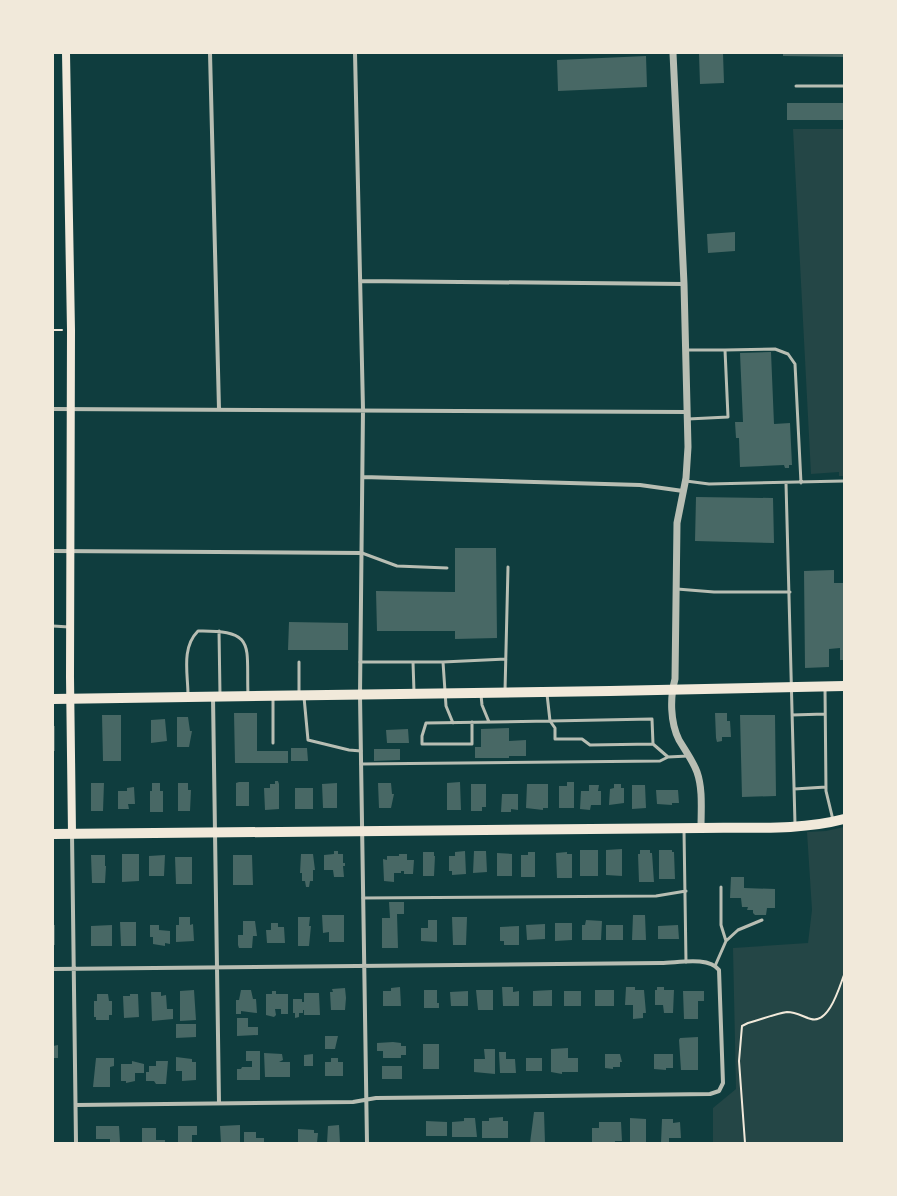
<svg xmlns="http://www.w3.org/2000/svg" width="897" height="1196" font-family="Cabin,sans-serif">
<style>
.green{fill:#244646}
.building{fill:#486865}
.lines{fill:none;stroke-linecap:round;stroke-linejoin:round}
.path{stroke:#f1e9da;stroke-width:2}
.service{stroke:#b8beb3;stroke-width:3}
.minor{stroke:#b8beb3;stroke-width:4}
.tertiary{stroke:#b8beb3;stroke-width:7}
.secondary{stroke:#f1e9da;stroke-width:8}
.primary{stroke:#f1e9da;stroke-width:10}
</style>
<rect width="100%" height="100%" fill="#0f3d3e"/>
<path class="green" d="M793 129H844V476H839V472L811 474Z
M844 827V1143H713V1108L736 1089 733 948 808 943 812 910 807 832 826 831Z"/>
<path class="building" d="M699 53H723L724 83 700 84Z
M783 53H844V57L783 56Z
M646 56 647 87 558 91 557 60Z
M787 103H844V120H787Z
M735 232V251L708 253 707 234Z
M771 352 774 424 790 423 792 465H789V468H785L784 465 740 467 739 438H736L735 422H743L740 353Z
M696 497 773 498 774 543 695 541Z
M455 548H496L497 638 455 639V631H377L376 591 455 592Z
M834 570V583H844V660H840V648L829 649V667L805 668 804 571Z
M289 622 348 623V650H288Z
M234 713H257V751H288V763H235Z
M715 713H727V721H730L731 737H722V741L717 742 716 738Z
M102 715H121V761H103Z
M740 715H775L776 796 742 797Z
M177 717H188L190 731H192L189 747H177Z
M165 719 167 741 151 743V720Z
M53 726H55V751H53Z
M509 728V741L526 740V756H509V758H475V747H481V729Z
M408 729 409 743H387L386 730Z
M291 748H307L308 761H291Z
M374 749H400V760L374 761Z
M275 781H278L279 784V809L265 810 264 788H270V784H275Z
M239 782H249V806H236V783Z
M460 782 461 810H447V783Z
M567 782H574V808H559V786H567Z
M91 783H104L103 811H91Z
M152 783H160V791H163V812H150V791H152Z
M178 783H188V790H191L190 811H178Z
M337 783V808H323L322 784Z
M378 783H391L392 794H394L391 808H379Z
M471 784H486V807H482V811H471Z
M527 784H548V808H543V810L526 808Z
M614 784H621V788H624V803L609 805 610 789 614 788Z
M589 785H599L598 791H601V805H591L590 810 580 809 581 791H589Z
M632 785H645L646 808 632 809Z
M134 787 135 804H128L129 809H118V791H127V788Z
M295 788H313V809H295Z
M656 790H678L679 803H672V805L657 804Z
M502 794H518V810L511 809V812H501Z
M622 849V876L606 875V850Z
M580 850H598V876H580Z
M640 850H650V853H652L654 882H639L638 854H640Z
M659 850H672V852H674L675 879H659Z
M334 851H338V854H343V863H345V866H343L344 877H334L333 870H324V855L334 854Z
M465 851 466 874 452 875V871H449V856H455V852Z
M474 851H486L487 872 473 873Z
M423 852H434V856H435L434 876H423Z
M528 852H535V877H521V855H528Z
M567 852V854H572V878H557L556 853Z
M497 853 512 854V876H497Z
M122 854H139V881L122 882Z
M301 854H313L315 870H313V881H310L309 887H306L305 881H302V873H300Z
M399 854H407V860H414L413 874H404V871H401V873H394V882L384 881 383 859 387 860V856H399Z
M91 855H105V866H106L105 883H92Z
M165 855 164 876H149V856Z
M233 855H252L253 885H233Z
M175 857H192V884H176Z
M731 877H744V888L775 889V908H767L766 915H755L753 913V910H747L748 907H742L741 898H730Z
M389 902H404V914H397L398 948H382V918H390Z
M322 915H344V942H329V932L323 933Z
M633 915H645L646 940H632Z
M179 917H190V925L193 924 194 941 176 942V925H179Z
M298 917H310L309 926H311L309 946H298Z
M452 917H467L466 945H453Z
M428 920H437V942L421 941V928H428Z
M586 920 602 921 601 940H582V925H585Z
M243 921H255L257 936H253L252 948H239L238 945V935H243Z
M120 922H136V946H121Z
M271 923H278V927H284L285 943H267L266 930H271Z
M555 923H572V940L555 941Z
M545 924V939L527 940 526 925Z
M53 925H55V945H53Z
M112 925V946H91V926Z
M150 925H159V930L170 931V944L165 943V946L153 944V937H150Z
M606 925H623V940H606Z
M678 925 679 939H658V926Z
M519 926V945H504V941H500V927Z
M400 987 401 1006H383V991H391V988Z
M502 987H513V992L519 991V1006H503Z
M626 987H635V990H644L646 1013H643V1018L633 1019V1005H625Z
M657 987H664V990H674L673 1013H664L663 1005H655V990H657Z
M345 988 346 998 345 1010H331L330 992H333L332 989Z
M194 990 196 1020 180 1021V991Z
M241 990H251L253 999H256L257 1013 241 1011V1014H236V1000H239Z
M424 990H437V1003H439V1008H424Z
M476 990H493V1010H478Z
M552 990V1006H533V991Z
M595 990H614V1006H595Z
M272 991H276V994H288V1014H281V1009H275L276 1015 274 1017 266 1015V994H272Z
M468 991V1006H451L450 992Z
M564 991H581V1006H564Z
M683 991H704V1001H698V1019H684Z
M151 992H161V996L166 995 167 1009H173V1019L152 1021Z
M304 993H319L320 1015H304V1010H303V1013H299V1017L295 1018V1013H293V999H302V1002H304Z
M97 994H108L109 1001H112V1015H109V1020H96V1017H94V1001H97Z
M130 994H138L139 1017 124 1018 123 996H130Z
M237 1018H248V1027H258V1035L237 1036Z
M176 1024H196V1037L176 1038Z
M325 1036H338L335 1049H325Z
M698 1037V1070H681L679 1040 680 1038Z
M393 1042 401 1043V1046H406V1055H401V1058H383V1051H377V1043Z
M423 1044H439V1069H423Z
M58 1045V1058H53V1046Z
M568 1048V1058H578V1072H562V1074L551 1072V1049Z
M484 1049H495V1074L474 1072V1059H485Z
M246 1051H260V1080H237V1069H241L242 1067H252V1061H246Z
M499 1052H506V1059H515L516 1073H500Z
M264 1053 282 1054 283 1060 279 1062H290V1077H265Z
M313 1054V1066H304V1055Z
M605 1054H620L622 1062H620V1067H613V1069L605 1068Z
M654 1054H673V1068H666V1070L654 1069Z
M176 1057 192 1059V1062H196V1080L182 1081V1071H176Z
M96 1058H114V1066L110 1067V1087H93Z
M331 1058H338V1062H343V1076H325V1062H331Z
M526 1058H542V1071H526Z
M132 1061 144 1064V1073H135V1081L126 1083V1081H121V1064H132Z
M156 1061H168L166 1084H156L154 1081H146V1072H149V1066H156Z
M382 1066H402V1079H382Z
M534 1112H544L545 1143H530Z
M503 1117V1121H508V1138H482V1121H489V1118Z
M464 1118H475L477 1137H452V1122L464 1121Z
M630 1118 646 1119V1143H630Z
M662 1119H673V1123L680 1122 681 1138H669V1142L661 1143Z
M426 1121 447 1122V1136H426Z
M599 1122H621L622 1141H615V1143H592V1128H599Z
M240 1125V1143H221L220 1126Z
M339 1125 340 1143H327L328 1126Z
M96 1126H119L120 1142H110V1139H96Z
M178 1126H197V1135H192V1143H178Z
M142 1128H156V1140H165V1143H142Z
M298 1129 314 1130V1133H318L317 1143H298Z
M244 1132H256V1138H264V1143H244Z"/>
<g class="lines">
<path class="path" d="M53 330H62
M745 1143 739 1061 742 1026 748 1023C760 1020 774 1014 787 1012 797 1012 803 1017 811 1019 829 1024 839 988 844 975"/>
<path class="service" d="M796 86H844
M686 350H725L728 417 688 419
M725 350 775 349 788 354 795 364 801 483
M686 481 709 484 844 481
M786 483 795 824
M362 553 397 566 447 568
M677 589 714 592H790
M53 626 69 627
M219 631 220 695
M299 662V694
M360 662H443L446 706 453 723
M413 662 414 692
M443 662 506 659
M825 688 826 791 833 820
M505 691 508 567
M188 695C188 674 181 648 198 631 257 630 246 645 248 695
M481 695 482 705 489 722
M304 697 308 740 349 750 361 751
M792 715 825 714
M652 719 653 744 590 745 582 739H555V728L550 721Z
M472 722V744H422V736L426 723 550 721 547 694
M273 743V698
M653 744 668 757
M361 764 660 761 668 757 688 756
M794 789 826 787
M684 830 686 962
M363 898 656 896 686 891
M726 941 738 930 762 920
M715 966 726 941 721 925V887"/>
<path class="minor" d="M210 53 219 409
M355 53 363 409 360 695 367 1143
M360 281 684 284
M53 409 688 412
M363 477 640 485 683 491
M53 551 362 553
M213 697 219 1103
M72 834 76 1143
M53 969 661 963C678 963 708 956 719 970L723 1083 719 1091 710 1094 376 1098 353 1102 76 1105"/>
<path class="tertiary" d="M673 53 684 284 688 447 686 478 677 523 675 679C670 697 670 722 679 740 685 750 693 761 697 772 703 789 701 810 701 828"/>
<path class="secondary" d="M66 53 71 330 70 677 72 833"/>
<path class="primary" d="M53 699 610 691 844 686
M53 834 701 828C748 827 799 831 844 819"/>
</g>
<rect width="897" height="1196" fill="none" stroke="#f1e9da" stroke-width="108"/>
</svg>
